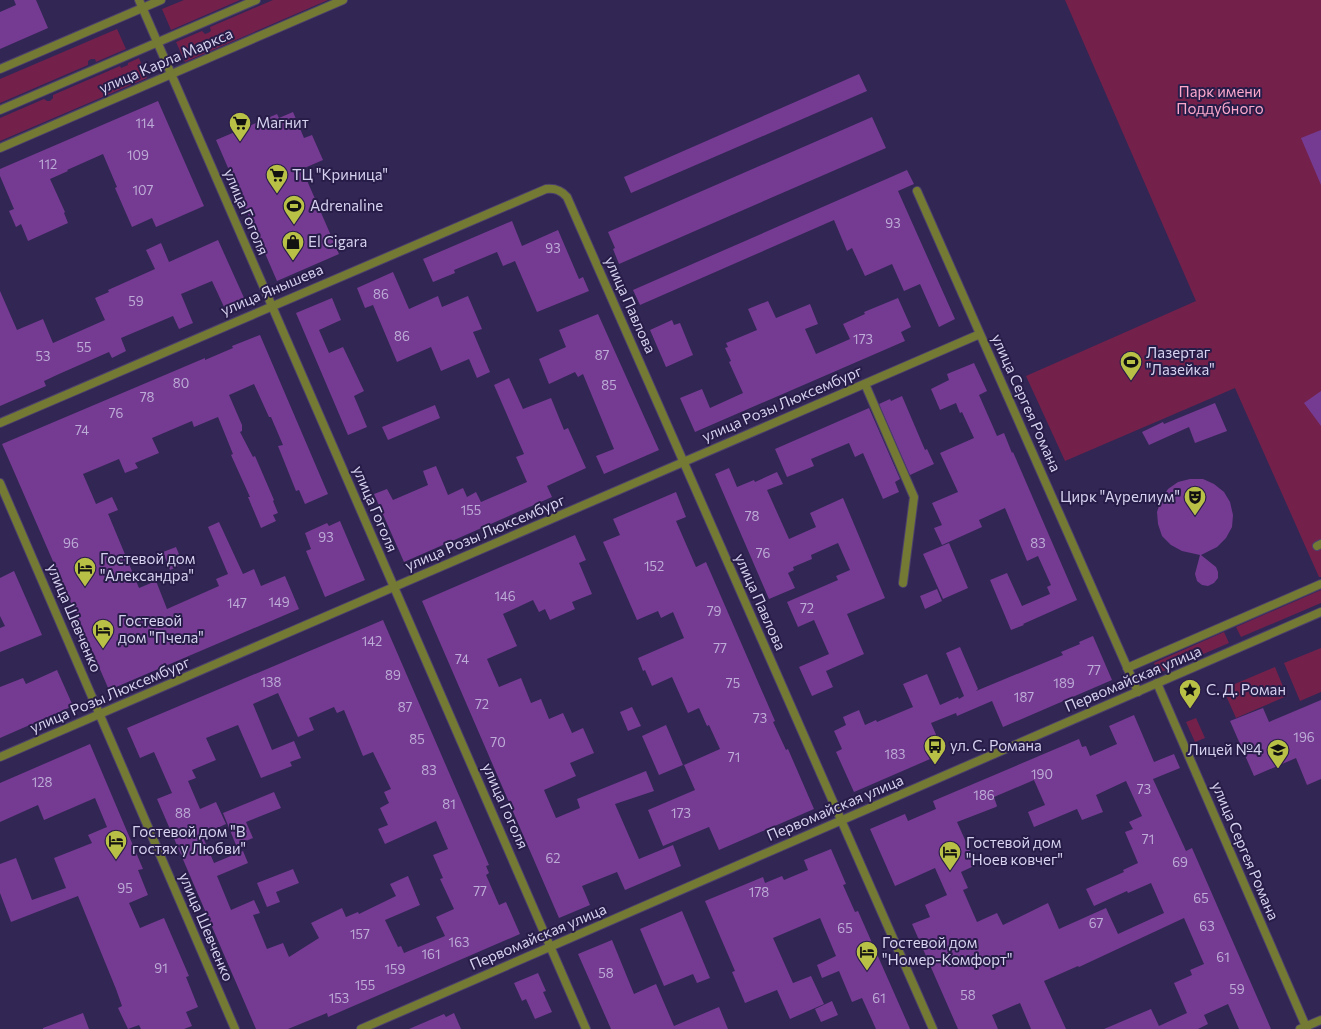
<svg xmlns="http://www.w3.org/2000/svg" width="1321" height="1029" font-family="Commissioner,sans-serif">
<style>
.green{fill:#73214b}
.building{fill:#753b92;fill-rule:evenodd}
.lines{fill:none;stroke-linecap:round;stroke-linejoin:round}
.service-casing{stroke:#4c416d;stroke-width:10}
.pedestrian-casing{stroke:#4c416d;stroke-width:10}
.minor-casing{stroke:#4c416d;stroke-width:10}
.tertiary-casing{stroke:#4c416d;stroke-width:10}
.service{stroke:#747934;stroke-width:8}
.pedestrian{stroke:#747934;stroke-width:8}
.minor{stroke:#747934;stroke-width:8}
.tertiary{stroke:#747934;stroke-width:8}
.labels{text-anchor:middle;stroke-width:4;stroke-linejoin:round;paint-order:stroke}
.number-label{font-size:13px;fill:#bdacd7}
.street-label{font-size:15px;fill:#d5d1ee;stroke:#281c49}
.park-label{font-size:15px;fill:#fba8cb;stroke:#281c49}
.poi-label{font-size:15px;fill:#d5d1ee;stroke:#281c49;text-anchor:start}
</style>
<rect width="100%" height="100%" fill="#322654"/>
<path class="green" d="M184 0H240L171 30 162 9Z
M273 0H328L185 62 176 42 202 31 205 34 208 33 211 31 210 27Z
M1065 0H1321V577H1319L1235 388 1065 461 1026 376 1196 301Z
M117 29 126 49 96 62 95 59H91L88 61V65L0 103V79Z
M139 58 147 78 0 141V118L44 99 47 101H50L53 98V95L120 66 121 68 128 65V63Z
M1321 590V603L1241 637 1236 627Z
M1224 632 1229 643 1159 673 1154 663Z
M1321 648V692L1300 701 1284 663Z
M1275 667 1287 696 1236 718 1223 689Z
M1196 718 1205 738 1195 742 1186 722Z"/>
<path class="building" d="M14 0H36L48 28 0 49V12L16 5Z
M859 74 867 91 631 193 624 177Z
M158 101 204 206 156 227 152 218 132 227 115 188 117 187 103 154 67 170 68 171 50 179 65 212 64 213 68 223 28 241 21 224 16 227 9 211 14 209 0 176V169Z
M293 112 304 138 312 135 323 160 302 169 339 254 277 281 216 140 277 114 279 118Z
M872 117 886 148 619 264 613 249 615 248 608 232Z
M1321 130V185L1301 138Z
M907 170 914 184 898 191 955 319 939 327 920 284 904 291 892 264 865 276 852 248 847 251 834 220 640 305 633 290Z
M512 221 522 246 558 230 579 279 583 277 589 291 537 312 515 261 503 266 497 252 454 270 455 273 433 282 423 259Z
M218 240 245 300 225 309 212 281 181 294 193 323 179 329 173 316 121 338 126 351 112 358 109 352 59 374 44 381 46 386 0 406V291L17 330 43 319 53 343 105 320 95 298 109 292 108 290 155 269 146 250 161 243 169 262Z
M393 272 409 309 438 296 442 307 468 296 482 329 473 332 490 372 477 378 469 359 441 371 431 347 397 362 373 305 365 308 357 288Z
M332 298 341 320 319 330 329 353 343 347 364 391 354 396 367 427 348 435 296 313Z
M898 298 911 327 901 332 905 341 695 432 680 398 702 389 710 408 743 393 729 362 731 361 725 348 728 347 726 343 757 330 748 309 768 301 776 318 810 304 818 324 805 329 816 354 850 339 843 324 865 314 864 312Z
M598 314 659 450 604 474 596 456 614 449 583 374 578 377 575 372 549 384 539 359 566 347 559 330Z
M672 320 674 325 680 323 693 355 666 367 650 330Z
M260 335 328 494 305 504 299 490 296 491 278 446 283 445 271 417H269L254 384 229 395 242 425V431L240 432 253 457 255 456 274 500 273 501 278 513 273 515 276 521 261 528 248 497H250L231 455 233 454 218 417 194 427 192 421 152 438 159 453 135 463 138 468 125 473 119 459 83 474 96 504 112 497 118 510 108 514 109 516 139 588 156 581 167 609 219 586 216 579 228 574 208 527 219 522 243 574 254 569 261 586 285 576 299 609 109 690 2 444 205 358V360L233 348 232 346Z
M974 363 987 391 979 395 997 436 1004 433 1012 453 1013 452 1077 600 1023 624 1024 625 1011 630 990 580 1007 573 1022 606 1050 594 1047 587 1051 585 1038 556 1027 561 1005 508 979 520 982 527 942 545 934 528 942 525 932 503 958 492 940 453 974 438 962 412 960 413 956 403 940 410 931 389 949 380 947 374Z
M509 378 523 409 551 398 564 430 568 428 586 468 547 486 552 497 404 562 374 494 387 489 393 500 428 485 423 471 436 466 448 495 463 488 467 497 476 492 481 502 527 482 516 457 524 454 494 385Z
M1321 391V426L1304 403Z
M902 396 925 450 927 449 934 464 910 475 879 404 890 399 891 401Z
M1215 403 1227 431 1195 443 1189 427 1149 445 1142 432 1163 422 1164 424Z
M435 405 440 418 388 440 382 427Z
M869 408 900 479 895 482 899 492 883 499 863 453 855 457 849 443 811 459 814 466 787 477 775 449Z
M729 468 737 487 754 480 755 482 777 472 783 484 767 490 789 539 816 527 810 513 843 498 885 598 847 614 864 654 826 671 833 687 812 696 799 667 829 654 814 620 798 627 787 602 838 580 836 576 850 570 838 543 811 555 812 559 793 567 794 570 788 573 795 588 769 599 715 474Z
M1190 479H1203L1214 484 1224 492 1230 502 1233 515 1232 527 1226 538 1217 547 1201 555 1216 567 1218 572V578L1214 583 1208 586 1202 585 1197 581 1195 574 1200 555 1182 551 1171 545 1162 536 1158 524 1157 512 1161 500 1168 489 1178 482Z
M676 492 686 517 676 521 696 567 706 562 775 721 773 722 786 750 788 749 814 809 719 850 709 827 663 846 648 810 695 790 684 765 720 749 709 725 707 726 699 708 688 713 672 677 652 686 645 670 643 671 638 658 684 638 673 612 661 618 658 611 637 620 603 542 620 535 613 519Z
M340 521 365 580 325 597 306 551 311 549 305 533 327 523 329 526Z
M575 535 586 560 579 563 592 594 572 602 575 609 550 620 545 609 539 612 533 600 503 614 517 646 487 659 499 687 521 678 531 703 541 699 549 719 563 713 572 733 583 728 594 753 570 763 576 776 544 790 556 818 580 808 577 799 646 771 654 791 615 804 639 859 673 845 681 866 625 890 617 872 582 886 590 905 559 918 422 601Z
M949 543 968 588 943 599 923 554Z
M176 547 183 564 170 570 163 552Z
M14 571 42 635 0 652V628L5 626 0 616V578Z
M937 589 942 601 925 609 920 596Z
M383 620 489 865 486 866 489 873 486 875 499 905 506 902 520 934 328 1017 327 1013 288 1029H256L157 799 172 793 154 752 140 758 127 728ZM278 693 298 737 314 730 309 718 334 707 337 713 344 710 363 756 373 752 391 789 384 792 389 803 380 808 388 825 378 829 385 844 436 821 448 849 433 855 443 878 440 879 454 909 436 917 445 936 404 953 401 946 398 947 385 920 420 905 408 876 390 884 396 896 359 914 358 912 346 917 342 908 311 923 319 938 289 957 283 943 267 949 253 915 260 913 254 900 231 910 217 876 248 863 243 851 214 863 202 835 226 824 216 802 200 809 188 781 196 778 192 770 216 760 206 738 238 725 261 778 292 766 290 762 301 758 294 741 272 750 253 704Z
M1093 636 1112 680 1003 727 992 701 957 716 956 713 931 723 944 753 854 792 836 752 842 749 834 731 846 725 843 717 859 710 865 725 876 720 877 722 913 707 903 684 927 674 940 705 958 697 959 699 964 696 946 653 960 647 978 689 976 691 1063 655 1061 652 1080 644 1079 642Z
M57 670 73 706 0 738V687L23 678 26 684Z
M1321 700V779L1307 785 1296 758 1254 776 1230 721 1263 708 1269 722Z
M632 707 641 726 628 731 620 712Z
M1134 715 1154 762 1174 754 1180 768 1153 779 1186 851 1192 848 1271 1029H1239L1228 1004 1204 1015 1208 1024 1198 1029H1104L1151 1009 1159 1026 1187 1013 1174 983 1192 975 1190 970 1204 964 1184 918 1079 967 1078 966 1044 981 1066 1029H1031L1020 1003 992 1015 998 1029H958L912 924 930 917 925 905 947 895 935 868 895 886 870 829 905 814 908 821 936 809 933 801 1079 739 1082 747 1086 746 1090 756 1117 744 1109 726ZM1034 780 1045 805 1028 812 1034 827 1077 809 1082 820 1103 812 1096 795 1126 781 1142 816 1129 822 1133 829 1125 832 1138 863 1123 870 1124 872 1086 889 1094 906 1127 891 1128 893 1151 883 1164 913 1118 934 1106 908 1059 929 1048 903 1003 925 997 913 977 922 963 890 968 888 961 872 974 866 971 861 974 860 957 822 996 807 997 806 994 797Z
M666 725 683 765 659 775 642 736Z
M90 744 143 869 138 870 148 895 129 903 140 928 164 918 189 976 186 977 198 1007 186 1012 192 1026 184 1029H141L139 1025 128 1029 118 1008 122 1006 116 989 78 896 11 922 0 893V864L16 858 32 900 66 888 54 858 92 843 88 835 107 827 95 798 44 820 38 805 0 822V783Z
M274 792 281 808 246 822 253 838 236 845 223 813Z
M831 849 846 884 843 885 855 912 858 911 910 1029H876L862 998 852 1002 839 971 822 978 817 965 836 956 820 918 773 938 793 983 811 976 824 1004 790 1019 777 990 745 1003 732 972 735 971 705 901 763 877 765 883 782 876 784 880 808 870 804 860Z
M293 869 299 883 276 892 280 902 267 907 257 883Z
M682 911 710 978 697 983 693 974 664 986 640 929Z
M612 940 634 994 656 984 674 1026 719 1007 728 1029H611L578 954Z
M538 973 546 991 543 992 552 1012 535 1019 526 999 522 1001 514 983Z
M832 1001 838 1015 821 1022 815 1009Z
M83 1013 89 1029H43V1028Z
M454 1013 461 1029H409L444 1014 446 1017Z"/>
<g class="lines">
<g class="service-casing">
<path id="service" d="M865 384 914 497 903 583
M1317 546 1321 544
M1127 668 1321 584"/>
</g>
<g class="pedestrian-casing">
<path id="pedestrian" d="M0 110 256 0"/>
</g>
<g class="minor-casing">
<path id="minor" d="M0 69 161 0
M0 148 343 0
M917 191 1138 692
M0 423 546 189C555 188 561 190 567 197L933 1029
M0 483 235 1029
M1157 683 1307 1029
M0 757 980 334
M1300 1029 1321 1020"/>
</g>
<g class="tertiary-casing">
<path id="tertiary" d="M139 0 586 1029
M361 1029 1321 612"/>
</g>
<use href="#service" class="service"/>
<use href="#pedestrian" class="pedestrian"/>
<use href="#minor" class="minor"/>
<use href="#tertiary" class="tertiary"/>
</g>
<defs>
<g id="supermarket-pin" transform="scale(1.15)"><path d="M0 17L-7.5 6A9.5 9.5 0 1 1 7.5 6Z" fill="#b9c046" stroke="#281c49"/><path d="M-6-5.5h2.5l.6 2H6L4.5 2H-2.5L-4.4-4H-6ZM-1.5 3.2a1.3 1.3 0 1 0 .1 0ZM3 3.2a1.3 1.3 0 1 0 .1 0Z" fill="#111"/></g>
<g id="stadium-pin" transform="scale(1.15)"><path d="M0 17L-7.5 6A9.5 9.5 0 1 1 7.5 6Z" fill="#b9c046" stroke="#281c49"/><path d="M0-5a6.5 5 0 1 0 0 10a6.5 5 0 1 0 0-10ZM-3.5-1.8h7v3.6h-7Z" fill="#111"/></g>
<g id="shop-pin" transform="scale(1.15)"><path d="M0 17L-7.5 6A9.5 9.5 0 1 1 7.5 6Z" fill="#b9c046" stroke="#281c49"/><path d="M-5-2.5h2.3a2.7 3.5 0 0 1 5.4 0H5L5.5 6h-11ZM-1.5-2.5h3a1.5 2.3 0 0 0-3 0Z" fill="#111"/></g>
<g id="theatre-pin" transform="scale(1.15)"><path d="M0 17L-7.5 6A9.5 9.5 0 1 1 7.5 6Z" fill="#b9c046" stroke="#281c49"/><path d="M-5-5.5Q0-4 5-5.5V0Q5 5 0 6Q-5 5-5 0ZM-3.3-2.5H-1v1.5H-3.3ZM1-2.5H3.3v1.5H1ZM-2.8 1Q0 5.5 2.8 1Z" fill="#111"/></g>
<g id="hotel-pin" transform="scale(1.15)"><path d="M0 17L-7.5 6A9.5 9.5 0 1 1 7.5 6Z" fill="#b9c046" stroke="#281c49"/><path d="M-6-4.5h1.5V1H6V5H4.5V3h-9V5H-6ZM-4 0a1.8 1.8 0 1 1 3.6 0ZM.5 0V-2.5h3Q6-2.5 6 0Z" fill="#111"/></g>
<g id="sight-pin" transform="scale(1.15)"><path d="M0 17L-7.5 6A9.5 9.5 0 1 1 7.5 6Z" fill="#b9c046" stroke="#281c49"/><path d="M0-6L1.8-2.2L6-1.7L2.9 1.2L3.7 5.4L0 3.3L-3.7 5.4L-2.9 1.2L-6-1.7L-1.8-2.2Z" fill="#111"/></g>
<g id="bus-pin" transform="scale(1.15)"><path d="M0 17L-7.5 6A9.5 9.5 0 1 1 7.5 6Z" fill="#b9c046" stroke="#281c49"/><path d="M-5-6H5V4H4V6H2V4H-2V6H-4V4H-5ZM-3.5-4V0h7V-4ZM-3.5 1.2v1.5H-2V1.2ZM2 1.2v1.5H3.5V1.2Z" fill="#111"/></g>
<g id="school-pin" transform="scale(1.15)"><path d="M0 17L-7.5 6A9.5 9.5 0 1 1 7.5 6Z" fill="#b9c046" stroke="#281c49"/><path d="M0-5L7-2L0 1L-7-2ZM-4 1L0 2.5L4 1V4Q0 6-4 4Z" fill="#111"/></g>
</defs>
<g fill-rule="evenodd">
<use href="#supermarket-pin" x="240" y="123"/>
<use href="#supermarket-pin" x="277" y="175"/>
<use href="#stadium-pin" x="294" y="206"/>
<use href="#shop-pin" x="293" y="242"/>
<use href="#stadium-pin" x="1131" y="362"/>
<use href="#theatre-pin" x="1195" y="497"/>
<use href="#hotel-pin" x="85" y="568"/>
<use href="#hotel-pin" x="103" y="630"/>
<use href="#sight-pin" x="1190" y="690"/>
<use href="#bus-pin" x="935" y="746"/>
<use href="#school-pin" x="1278" y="750"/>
<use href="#hotel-pin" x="116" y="841"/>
<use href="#hotel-pin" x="950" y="852"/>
<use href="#hotel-pin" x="867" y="952"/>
</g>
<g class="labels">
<g class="number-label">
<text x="145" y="128">114</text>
<text x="138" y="160">109</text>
<text x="48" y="169">112</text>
<text x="143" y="195">107</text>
<text x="893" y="228">93</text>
<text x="553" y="253">93</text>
<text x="381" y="299">86</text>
<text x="136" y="306">59</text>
<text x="402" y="341">86</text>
<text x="863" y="344">173</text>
<text x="84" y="352">55</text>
<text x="602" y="360">87</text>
<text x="43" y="361">53</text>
<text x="181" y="388">80</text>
<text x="609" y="390">85</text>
<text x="147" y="402">78</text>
<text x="116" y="418">76</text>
<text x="82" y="435">74</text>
<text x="471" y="515">155</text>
<text x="752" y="521">78</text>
<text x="326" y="542">93</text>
<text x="71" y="548">96</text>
<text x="1038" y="548">83</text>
<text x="763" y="558">76</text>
<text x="654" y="571">152</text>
<text x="505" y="601">146</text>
<text x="279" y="607">149</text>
<text x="237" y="608">147</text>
<text x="807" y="613">72</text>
<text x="714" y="616">79</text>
<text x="372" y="646">142</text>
<text x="720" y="653">77</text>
<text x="462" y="664">74</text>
<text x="1094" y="675">77</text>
<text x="393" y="680">89</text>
<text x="271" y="687">138</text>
<text x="733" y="688">75</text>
<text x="1064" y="688">189</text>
<text x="1024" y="702">187</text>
<text x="482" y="709">72</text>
<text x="405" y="712">87</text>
<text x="760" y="723">73</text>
<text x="1304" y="742">196</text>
<text x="417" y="744">85</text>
<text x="498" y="747">70</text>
<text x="895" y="759">183</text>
<text x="734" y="762">71</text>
<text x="429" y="775">83</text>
<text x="1042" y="779">190</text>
<text x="42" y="787">128</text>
<text x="1144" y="794">73</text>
<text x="984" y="800">186</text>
<text x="449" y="809">81</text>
<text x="183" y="818">88</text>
<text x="681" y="818">173</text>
<text x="1148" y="844">71</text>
<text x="553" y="863">62</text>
<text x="1180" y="867">69</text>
<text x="125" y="893">95</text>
<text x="480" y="896">77</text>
<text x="759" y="897">178</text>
<text x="1201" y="903">65</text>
<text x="1096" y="928">67</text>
<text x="1207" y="931">63</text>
<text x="845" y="933">65</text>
<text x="360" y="939">157</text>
<text x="459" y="947">163</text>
<text x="431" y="959">161</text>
<text x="1223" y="962">61</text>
<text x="161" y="973">91</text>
<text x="395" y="974">159</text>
<text x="606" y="978">58</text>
<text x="365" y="990">155</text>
<text x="1237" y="994">59</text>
<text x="968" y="1000">58</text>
<text x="339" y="1003">153</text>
<text x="879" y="1003">61</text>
</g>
<g class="street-label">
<text transform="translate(166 61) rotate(-23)" y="5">улица Карла Маркса</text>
<text transform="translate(246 212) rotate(67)" y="5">улица Гоголя</text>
<text transform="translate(272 290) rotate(-23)" y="5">улица Янышева</text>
<text transform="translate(630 305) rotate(66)" y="5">улица Павлова</text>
<text transform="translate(1026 403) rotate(66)" y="5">улица Сергея Романа</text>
<text transform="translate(782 404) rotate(-23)" y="5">улица Розы Люксембург</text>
<text transform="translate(375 509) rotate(67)" y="5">улица Гоголя</text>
<text transform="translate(485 533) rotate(-23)" y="5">улица Розы Люксембург</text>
<text transform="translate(760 602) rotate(66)" y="5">улица Павлова</text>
<text transform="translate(74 618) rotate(67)" y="5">улица Шевченко</text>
<text transform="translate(1133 679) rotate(-23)" y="5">Первомайская улица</text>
<text transform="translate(110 695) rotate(-23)" y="5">улица Розы Люксембург</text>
<text transform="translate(505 806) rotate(66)" y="5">улица Гоголя</text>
<text transform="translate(835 808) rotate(-23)" y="5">Первомайская улица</text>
<text transform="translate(1245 851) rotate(67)" y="5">улица Сергея Романа</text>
<text transform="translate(206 927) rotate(67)" y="5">улица Шевченко</text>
<text transform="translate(538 937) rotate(-23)" y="5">Первомайская улица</text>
</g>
<g class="park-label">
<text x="1220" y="97">Парк имени<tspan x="1220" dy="17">Поддубного</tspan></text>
</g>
<g class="poi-label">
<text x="256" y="128">Магнит</text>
<text x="292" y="180">ТЦ "Криница"</text>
<text x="310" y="211">Аdrenaline</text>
<text x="308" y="247">El Cigara</text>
<text x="1146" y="358">Лазертаг<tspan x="1146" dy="17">"Лазейка"</tspan></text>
<text x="1180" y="502" text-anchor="end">Цирк "Аурелиум"</text>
<text x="100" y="564">Гостевой дом<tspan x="100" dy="17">"Александра"</tspan></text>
<text x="118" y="626">Гостевой<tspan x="118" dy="17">дом "Пчела"</tspan></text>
<text x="1206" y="695">С. Д. Роман</text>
<text x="950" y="751">ул. С. Романа</text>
<text x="1262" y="755" text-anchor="end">Лицей №4</text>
<text x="132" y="837">Гостевой дом "В<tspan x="132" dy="17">гостях у Любви"</tspan></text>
<text x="966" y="848">Гостевой дом<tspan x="966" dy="17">"Ноев ковчег"</tspan></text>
<text x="882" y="948">Гостевой дом<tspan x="882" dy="17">"Номер-Комфорт"</tspan></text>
</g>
</g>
</svg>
